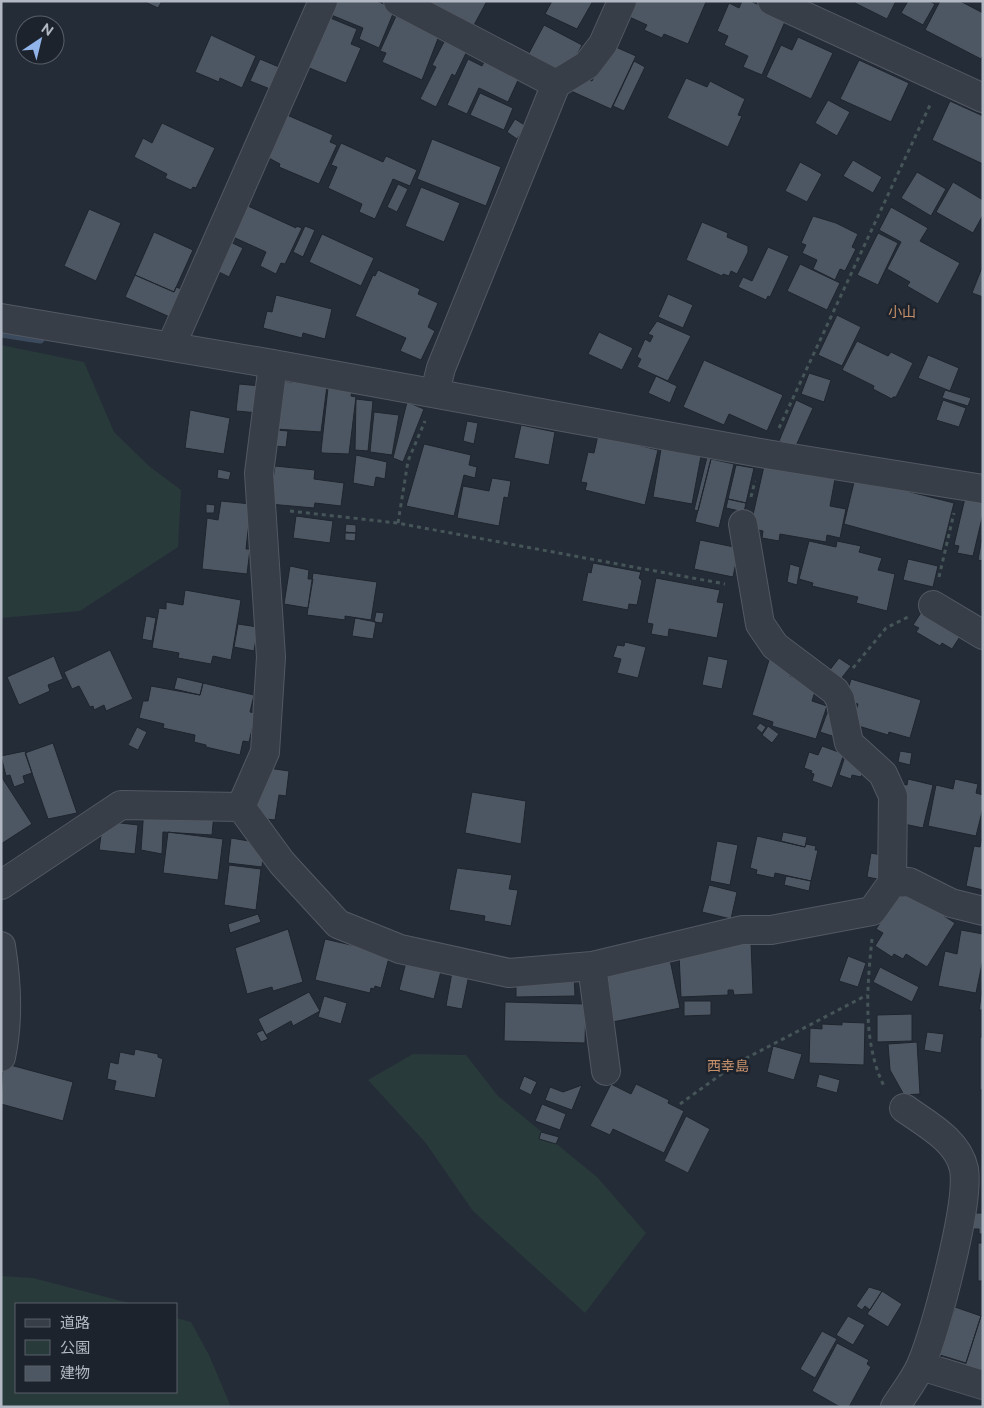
<svg xmlns="http://www.w3.org/2000/svg" width="984" height="1408" font-family="Raleway,'Noto Sans JP',sans-serif">
<style>
.green{fill:#293a3a}
.lines{fill:none;stroke-linecap:round;stroke-linejoin:round}
.stream{stroke:#3c4a5e;stroke-width:9}
.building{fill:#4d5763;stroke:#1f252e}
.minor-casing{stroke:#535963;stroke-width:30}
.path{stroke:#465558;stroke-width:3;stroke-dasharray:4 4;stroke-linecap:butt}
.minor{stroke:#383e48;stroke-width:28}
.labels{text-anchor:middle;stroke-width:5;stroke-linejoin:round;paint-order:stroke}
.neighbourhood-label{font-size:14px;fill:#c6916b;stroke:#1d232c}
</style>
<rect width="100%" height="100%" fill="#242c37"/>
<path class="green" d="M1 345 84 362 114 432 149 466 181 490 178 547 80 611 1 618Z
M413 1054 466 1055 498 1096 597 1177 646 1233 585 1313 473 1211 425 1142 368 1080Z
M1 1276 33 1278 133 1304H16V1392H176V1318L191 1322 209 1355 231 1407H1Z"/>
<g class="lines">
<path class="stream" d="M1 333 40 339"/>
</g>
<path class="building" d="M143 1H162L158 8Z
M328 1H377L395 9 379 48 359 39 363 28 324 12Z
M426 1H487L474 25Z
M552 1H593L577 29 545 14Z
M631 1H704L706 2 688 44 664 34 662 38 644 30 647 25 625 15Z
M742 1H750L787 17 762 75 743 67 748 56 724 45 728 36 717 31 729 3 739 8Z
M856 1H896L887 19 855 3Z
M908 1H929L935 4 923 25 901 13Z
M940 1H960L983 13V55L981 59 925 30Z
M396 16 439 36 422 80 382 62 386 53 380 51Z
M328 17 357 29 351 44 361 48 346 83 307 67Z
M544 25 582 45 570 69 561 72 528 55Z
M211 35 256 56 242 88 220 78 219 82 195 72Z
M798 37 833 53 811 99 766 77 781 45 792 50Z
M445 40 467 51 455 76 452 74 436 107 420 99 436 67 432 65Z
M609 44 636 56 611 109 571 91 584 77 592 81Z
M260 59 279 67 270 89 250 81Z
M468 59 482 66 485 60 520 76 508 102 479 88 467 114 447 105Z
M859 60 909 83 891 122 840 99Z
M634 61 645 67 624 111 613 106Z
M686 78 707 87 710 81 745 99 738 115 742 116 728 147 667 118Z
M480 93 513 108 504 130 470 115Z
M828 100 850 112 837 136 815 123Z
M950 101 983 116V164L932 140Z
M287 115 333 135 330 142 337 145 319 184 279 167 280 164 267 157Z
M515 119 526 126 517 139 507 132Z
M162 123 215 148 196 188 193 187 191 190 165 178 167 174 134 157 143 138 152 143Z
M432 139 501 167 486 206 417 179Z
M341 143 383 162 386 156 417 170 410 186 393 179 375 219 359 212 362 204 328 188 337 167 331 165Z
M853 160 882 177 873 193 843 176Z
M800 162 822 174 807 202 785 191Z
M917 172 946 189 931 216 901 198Z
M953 182 983 200V215L973 233 936 212Z
M398 184 408 189 397 212 387 207Z
M421 187 460 203 444 242 405 226Z
M248 206 296 228V226L302 228 285 264 281 263 276 274 260 266 266 252 233 237Z
M891 207 928 228 920 241 960 263 938 304 907 286 910 282 887 269 901 242 879 230Z
M89 209 121 223 96 281 64 266Z
M813 216 836 223 858 234 852 247 856 249 845 271 840 269 835 280 813 269 817 260 802 253 806 245 801 243Z
M702 222 728 233 727 237 748 246V252L737 274 731 271 729 276 723 274 722 276 686 260Z
M305 226 315 230 303 257 293 252Z
M154 232 193 250 174 292 135 275Z
M878 233 898 243 878 285 857 275Z
M322 234 374 258 361 286 309 262Z
M226 240 243 248 229 277 213 269Z
M768 247 789 256 770 297 768 296 766 300 738 287 743 277 752 281Z
M800 264 840 283 827 310 787 291Z
M983 265V297L972 293Z
M378 270 420 289 418 294 438 303 428 327 435 331 421 360 400 351 406 338 355 316 373 275 375 276Z
M135 275 174 292 176 287 184 290 172 318 125 297Z
M668 294 693 305 683 328 658 317Z
M276 295 332 309 325 339 303 333 302 338 263 328 267 311 272 312Z
M837 315 861 327 842 366 818 355Z
M657 321 691 336 668 381 637 367 641 359 637 357 645 339 650 342 653 336 648 334Z
M599 332 633 348 622 370 588 354Z
M857 341 888 356 891 352 913 363 896 397H893L892 399 873 389 874 386 842 370Z
M928 355 959 368 950 391 918 378Z
M704 360 783 395 767 431 729 414 724 425 683 407Z
M809 373 831 380 824 402 801 394Z
M656 376 677 386 670 403 648 393Z
M282 381 327 386 321 432 276 429Z
M239 384 261 386 259 413 236 411Z
M328 388 352 391 351 396 356 397 349 454 322 453 321 451Z
M945 390 971 398 968 406 942 398Z
M356 399 373 401 368 451 355 450Z
M796 400 813 408 795 448 779 441Z
M943 400 966 408 959 427 936 420Z
M407 402 424 409 403 462 393 458Z
M190 410 230 418 224 454 185 448Z
M374 412 399 415 392 455 370 452Z
M467 421 478 423 474 444 463 441Z
M521 425 555 432 549 465 514 458Z
M276 430 288 431 286 447 274 446Z
M598 435 658 450 645 505 585 490 587 483 581 482 588 452 594 453Z
M424 444 471 455 469 465 477 467 475 478 464 475 454 516 406 506Z
M661 449 701 456 692 504 653 497Z
M356 455 387 462 385 479 376 477 374 487 353 483Z
M707 457 711 459 698 511 694 510Z
M711 459 734 464 719 528 695 522Z
M736 465 754 468 746 503 728 499Z
M275 466 315 470 314 479 344 483 341 506 315 503 314 508 269 504Z
M764 466 835 479 830 506 846 509 840 538 827 535 826 542 780 534 779 541 762 538 763 531 750 528Z
M218 469 231 472 229 480 217 478Z
M492 478 511 481 508 498 504 497 499 526 457 518 463 486 489 491Z
M855 478 954 503 942 551 844 524Z
M965 498 983 502V514L973 556 957 553 959 546 954 545Z
M728 499 746 503 744 512 726 508Z
M221 501 251 504 246 549H250L247 574 202 569 207 518 218 520Z
M206 504 215 505 214 513H206Z
M296 516 333 521 330 543 293 538Z
M346 524 356 525V533L345 532Z
M983 532V561L978 560Z
M345 533H356L355 541 345 540Z
M700 540 739 548 733 577 694 569Z
M809 541 836 547 837 541 861 546 859 552 882 558 878 570 895 574 887 611 856 603 858 597 812 586 813 583 799 579Z
M908 559 938 566 933 587 903 580Z
M593 563 641 572 639 578 642 581 637 605 629 604 628 610 582 601 588 572 591 573Z
M790 564 800 567 797 585 787 582Z
M290 566 309 570 308 579H313L308 608 284 604Z
M313 573 377 582 371 620 345 616V620L307 615Z
M656 578 720 590 717 602 724 603 717 638 669 629 668 637 651 634 653 624 647 623Z
M185 590 241 600 231 660 213 656 211 664 178 658 179 653 152 648 159 608 166 609V602L183 605Z
M924 608 963 632 952 649 942 643 940 646 916 632 919 628 913 625Z
M376 612 384 613 382 623 374 622Z
M146 616 156 618 152 641 142 639Z
M355 618 376 622 373 639 352 636Z
M238 624 258 627 254 651 234 647Z
M625 642 646 647 638 678 617 673 621 659 613 657 617 645 624 646Z
M110 650 133 699 106 711 104 705 94 710 93 706 90 707 79 686 72 689 64 672Z
M54 656 63 679 48 685 50 691 19 705 7 677Z
M708 656 728 660 722 689 702 685Z
M839 658 851 666 840 680 829 671Z
M769 660 792 668 790 676 817 685 812 701 827 706 816 739 772 726 773 722 752 715Z
M177 677 203 683 200 695 174 689Z
M851 679 921 700 910 738 889 732 888 735 852 724 858 704 845 700Z
M203 683 254 695 250 712 256 713 249 742 243 741 240 755 206 747V745L194 742 195 735 163 728 164 724 139 718 143 701H148L151 686 200 695Z
M827 713 838 716 832 736 820 732Z
M760 723 766 727 762 733 756 728Z
M768 726 779 734 772 743 762 735Z
M137 727 147 732 138 750 128 745Z
M53 743 77 813 48 819 25 753Z
M822 746 844 754 832 788 812 781 814 774 811 773 812 771 804 768 809 752 818 755Z
M25 751 32 773 23 776 25 783 14 787 10 775 6 776 1 756Z
M900 751 912 753 910 765 898 762Z
M846 753 865 767 861 777 852 775 851 779 839 775Z
M261 767 289 771 286 796 279 795 275 820 250 817Z
M1 776 32 824 1 844Z
M908 779 933 785 923 828 899 823 902 784 907 785Z
M955 779 978 784 976 793 983 795V808L976 836 928 826 936 785 953 789Z
M472 792 526 801 521 844 465 833Z
M144 808 214 813 212 835 163 832 162 854 141 850Z
M103 821 138 825 135 854 99 850Z
M168 832 223 839 218 880 163 873Z
M783 832 807 837 805 847 781 841Z
M983 833V890L966 886 974 846 980 847Z
M757 836 805 847 806 844 816 846 815 850H818L811 881 775 873 774 878 756 874 757 870 750 868Z
M231 838 249 841 263 857 262 867 228 863Z
M717 841 738 845 730 885 710 881Z
M871 853 887 856 883 880 867 877Z
M229 865 261 869 256 910 224 905Z
M457 868 512 875 509 889 518 890 511 926 484 921 485 916 449 910Z
M786 876 811 881 809 891 784 885Z
M709 885 737 892 731 919 702 912Z
M899 895 918 897 946 914 944 916 955 923 927 967 906 954 903 959 894 954 892 957 875 946 883 933 876 929Z
M258 914 261 922 230 933 228 924Z
M288 929 303 982 273 991 272 987 247 994 235 948Z
M961 930 983 934V959L976 993 938 986 945 951 957 954Z
M325 939 390 954 381 988 375 986 374 989 371 988 370 993 315 980Z
M751 942 753 994 734 995 733 990H728V995L681 997 679 954Z
M848 956 866 963 858 987 839 981Z
M407 958 442 967 434 999 399 990Z
M670 960 680 1008 613 1022 601 963Z
M880 967 919 987 912 1002 873 982Z
M452 972 469 975 462 1009 446 1006Z
M574 973 575 996 516 997V974Z
M983 983V1010H979Z
M309 992 320 1011 293 1026 291 1021 266 1035 258 1019Z
M324 996 347 1003 341 1024 318 1017Z
M684 1001H711V1015L684 1016Z
M505 1002 586 1004 585 1043 504 1041Z
M912 1014V1041L877 1042V1015Z
M842 1022 865 1023 864 1065 809 1063 810 1028 822 1029V1024L842 1025Z
M263 1030 268 1039 261 1042 256 1033Z
M927 1032 944 1034 941 1053 924 1050Z
M980 1037H983V1090H980Z
M917 1042 920 1094 904 1095 890 1070 888 1044Z
M773 1046 802 1054 794 1080 767 1072Z
M135 1049 158 1054V1057L163 1059 155 1098 114 1090 116 1081 107 1079 110 1062 118 1064 120 1052 134 1055Z
M3 1063 73 1082 63 1121 1 1104Z
M819 1074 840 1080 837 1093 816 1087Z
M524 1076 537 1082 531 1095 519 1089Z
M611 1084 631 1094 636 1084 669 1100 668 1103 684 1111 664 1153 613 1129 610 1135 590 1126Z
M582 1085 572 1110 545 1100 550 1087 563 1092Z
M542 1104 566 1114 560 1130 535 1121Z
M686 1116 710 1129 688 1173 664 1161Z
M541 1132 559 1137 556 1144 539 1139Z
M973 1213H983V1234H979V1229H973Z
M978 1243H983V1281H978Z
M869 1287 882 1291 870 1310 865 1306 862 1310 856 1306Z
M882 1291 902 1304 888 1327 867 1314Z
M955 1307 981 1316 966 1363 940 1355Z
M848 1316 865 1325 853 1345 836 1335Z
M981 1316H983V1372L965 1366Z
M822 1331 837 1339 815 1378 800 1369Z
M837 1343 869 1360 867 1364 871 1367 849 1407H840L812 1391Z"/>
<g class="lines">
<g class="minor-casing">
<path id="minor" d="M398 1 556 84 441 368 435 392
M772 1 983 98
M556 84 587 65 603 44 622 1
M1 318 273 364 766 454 983 489
M171 346 323 1
M273 364 259 473 271 657 265 752 241 807 282 863 338 924 400 949 509 973 592 966 742 930H771L872 911 892 883 909 882 951 903 983 911
M743 524 760 624 775 646 835 691 840 699 849 743 883 774 893 796 892 883
M933 605 983 635
M1 885 121 805 241 807
M1 946C7 983 9 1020 1 1057
M592 966 606 1071
M921 1366 983 1385
M895 1407C904 1393 915 1379 921 1365 936 1329 970 1204 964 1169 958 1140 926 1124 904 1108"/>
</g>
<path class="path" d="M779 428 930 105
M751 497 755 481
M290 511 397 523 725 584
M398 523 408 461 425 421
M939 577 954 513
M853 668 886 628 908 617
M872 939C867 987 862 1044 885 1088
M680 1104 737 1063 867 995"/>
<use href="#minor" class="minor"/>
</g>
<g class="labels">
<g class="neighbourhood-label">
<text x="902" y="317">小山</text>
<text x="728" y="1071">西幸島</text>
</g>
</g>
<rect width="984" height="1408" fill="none" stroke="#b3b9c4" stroke-width="5"/>
<rect x="15" y="1303" width="162" height="90" fill="#1d232c" stroke="#595f69"/>
<rect x="25" y="1319" width="25" height="8" fill="#383e48" stroke="#595f69"/>
<text x="60" y="1328" font-size="15" fill="#b3b9c4">道路</text>
<rect x="25" y="1340" width="25" height="15" fill="#293a3a" stroke="#595f69"/>
<text x="60" y="1353" font-size="15" fill="#b3b9c4">公園</text>
<rect x="25" y="1366" width="25" height="15" fill="#4d5763" stroke="#595f69"/>
<text x="60" y="1378" font-size="15" fill="#b3b9c4">建物</text>
<g transform="translate(40 40) rotate(35)"><circle r="24" fill="#1d232c" stroke="#595f69"/>
<path d="M0-4L9 19L0 12L-9 19Z" fill="#91b4eb"/>
<text y="-8" font-size="14" font-weight="bold" text-anchor="middle" fill="#b3b9c4">N</text>
</g>
</svg>
